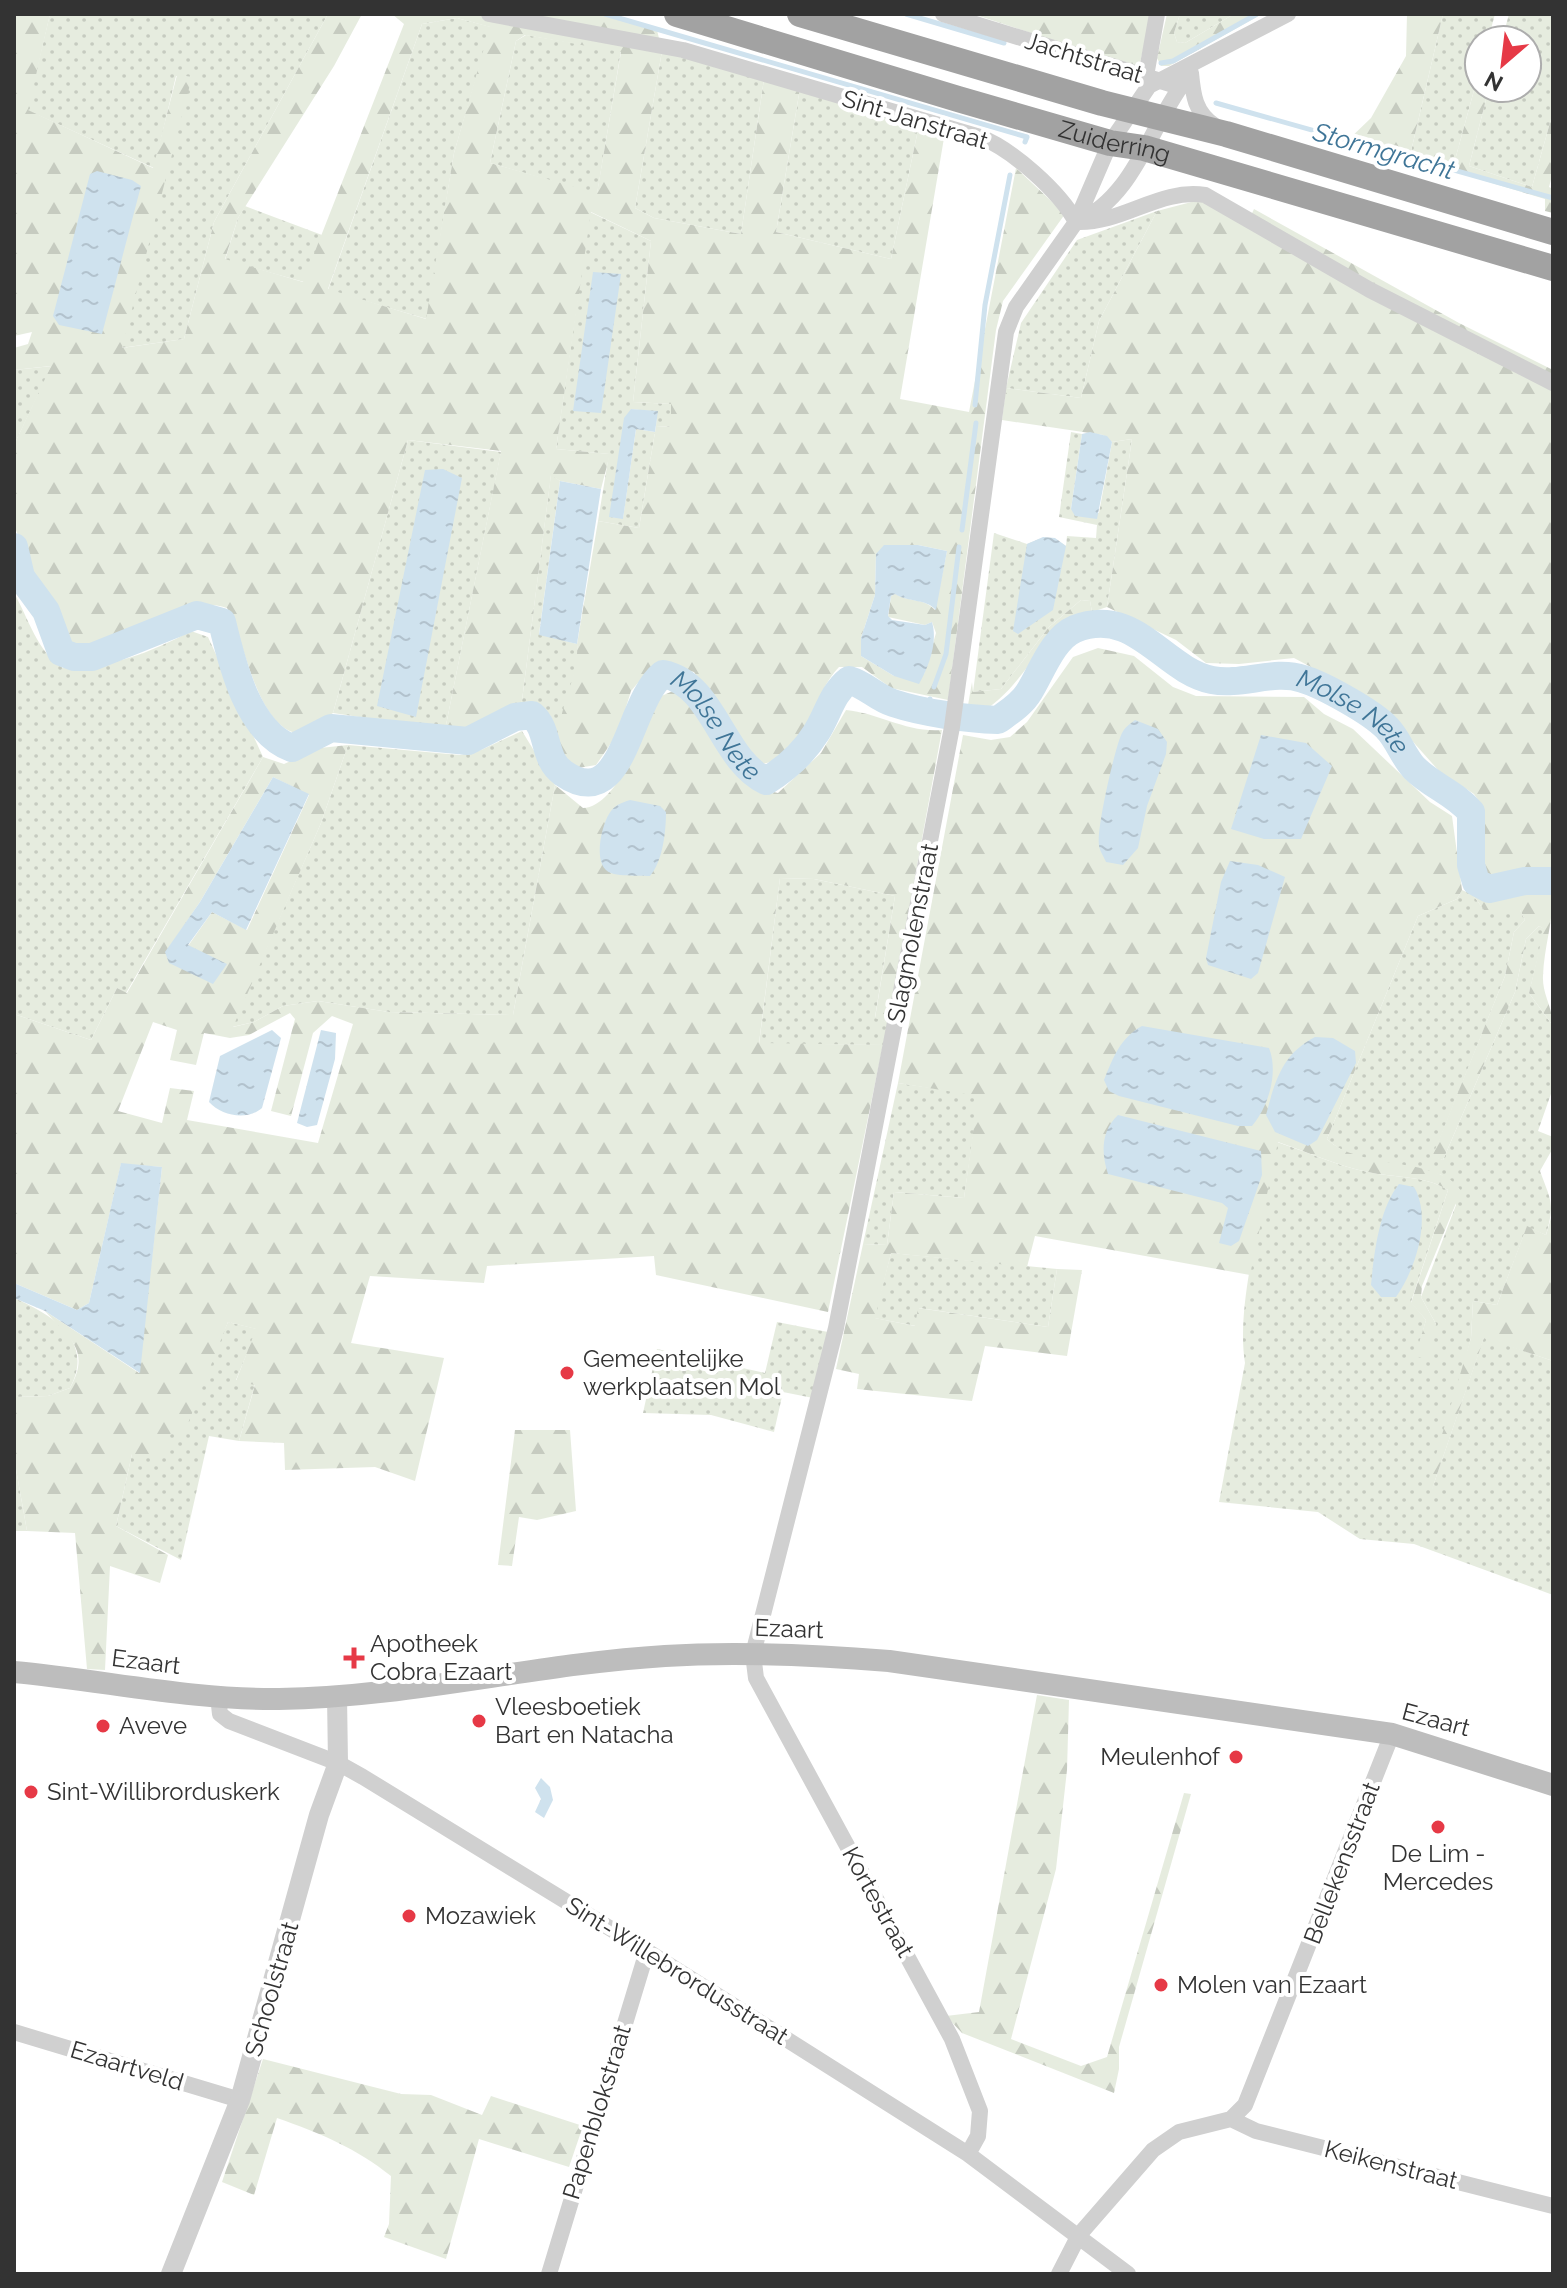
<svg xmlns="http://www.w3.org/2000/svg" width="1567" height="2288" font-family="Raleway,sans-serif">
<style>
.grass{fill:url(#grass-dots)}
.forest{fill:url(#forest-firs);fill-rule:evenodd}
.water{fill:url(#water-ripples)}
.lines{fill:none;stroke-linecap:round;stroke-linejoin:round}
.stream{stroke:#cfe2ee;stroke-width:5}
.river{stroke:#cfe2ee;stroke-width:28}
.minor{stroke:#d0d0d0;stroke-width:16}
.tertiary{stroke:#d0d0d0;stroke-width:20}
.secondary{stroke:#bdbdbd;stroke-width:22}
.trunk{stroke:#a2a2a2;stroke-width:26}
.poi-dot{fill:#e63946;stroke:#fff;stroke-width:3}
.labels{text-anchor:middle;stroke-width:8;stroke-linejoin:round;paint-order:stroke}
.street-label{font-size:24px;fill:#333;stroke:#fff}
.poi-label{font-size:24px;fill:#333;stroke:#fff;text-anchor:start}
.water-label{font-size:26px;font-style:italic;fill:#3f7597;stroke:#fff}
</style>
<defs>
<pattern id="grass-dots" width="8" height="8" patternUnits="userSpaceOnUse" patternTransform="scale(2)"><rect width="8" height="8" fill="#e6ecdf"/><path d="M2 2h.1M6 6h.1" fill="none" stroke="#c6cbc0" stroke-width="1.8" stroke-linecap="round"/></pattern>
<pattern id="forest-firs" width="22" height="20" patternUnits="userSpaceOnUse" patternTransform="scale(2)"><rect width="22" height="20" fill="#e6ecdf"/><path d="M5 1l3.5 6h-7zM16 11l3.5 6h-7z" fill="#c6cbc0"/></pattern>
<pattern id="water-ripples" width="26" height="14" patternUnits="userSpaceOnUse" patternTransform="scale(2)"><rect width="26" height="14" fill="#cfe2ee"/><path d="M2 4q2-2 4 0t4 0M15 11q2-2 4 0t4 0" fill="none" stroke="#b2c2cd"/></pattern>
</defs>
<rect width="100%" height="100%" fill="#fff"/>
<path class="grass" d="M50 14H328L214 222 184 339 121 348 191 77 176 76 154 168 27 110Z
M1180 14H1234L1185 43 1177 42 1174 33Z
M1443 14H1495L1488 40H1479V72L1452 171 1409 160Z
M1509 14H1553V112L1532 187 1469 166 1489 88H1527V40H1502Z
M457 18 491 27 454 153 427 319 328 290 422 24Z
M526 35 621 51 597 194 490 163 516 41Z
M662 51 764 79 741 234 654 218 635 208Z
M800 88 919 125 891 259 776 232Z
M245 206 322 235 304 282 225 260 238 218Z
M1157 211 1099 321 1081 398 1006 388 1021 323 1077 240Z
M590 212 651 241 633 402 672 404 671 427 656 426 657 412 631 409 610 517 623 518 636 429 655 432 639 528 598 521 609 454 556 449Z
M52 366 14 445V370Z
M1071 432 1082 434 1071 509 1099 513 1112 442 1132 439 1107 607 1092 612 1090 601 1081 600 1049 627 1001 689 973 692 994 533 1027 544C1043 537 1051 535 1066 546L1067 536 1096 538 1097 525 1059 517Z
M408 440 501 452 445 730 333 713Z
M551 474 560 481 539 634 577 644 578 660 556 744C555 723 554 714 535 702L521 708Z
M14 593C30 621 36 650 63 668 110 668 150 653 191 631L208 637 263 757 126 993 117 988 91 1040 14 1014Z
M522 731 555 785 513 1015 389 1012 318 1001 283 1006 254 1022 232 1027 321 823 348 745 460 755 481 750Z
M780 878 814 879 895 896 875 1017 888 1023 883 1045 759 1044Z
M1462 890 1473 895 1484 910H1520L1525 920 1514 932 1505 976 1433 1156 1443 1160 1515 992 1526 939 1539 926 1545 929 1529 993 1553 1026V1088L1538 1131 1553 1137V1148L1540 1171C1551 1201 1555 1203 1546 1235L1527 1227 1497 1305 1473 1301 1471 1338 1432 1489 1484 1337 1553 1361V1595L1414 1544 1360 1539 1318 1512 1219 1502 1245 1363C1235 1302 1265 1204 1277 1142 1307 1152 1338 1166 1368 1172 1394 1178 1425 1175 1448 1190L1411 1302 1426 1320 1416 1356 1436 1324 1421 1297 1456 1205 1442 1175C1406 1165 1355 1166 1327 1139L1418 916 1457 899Z
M898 1083 979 1095 964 1198 894 1192 887 1245 863 1244Z
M891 1253 1057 1269 1048 1327 919 1308 916 1326 874 1318Z
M14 1298C53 1315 95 1341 70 1388L48 1396 14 1397Z
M228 1322 257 1329 236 1380 255 1384 239 1441 209 1436 181 1560 116 1526 132 1454 171 1433 204 1376Z
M777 1322 828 1332 813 1398 783 1392 774 1432 711 1415 643 1413 657 1349 765 1373Z
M14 1458 27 1531H14Z"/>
<path class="forest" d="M14 14H50L28 110 153 168 177 75 192 77 122 348 184 339 214 222 328 14H362L334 66 238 218 225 259 303 282 404 24 392 14H602L657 30 662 51 635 208 654 218 741 234 764 79 800 88 776 232 891 259 919 125 945 132 900 399 969 412 1016 168 1065 214 1003 301 996 330 948 700 891 688 862 667H839C812 694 809 754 763 764L746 746 694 672 671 665 647 672 631 691 618 733 596 765 578 768 561 759C548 723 580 682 577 644L598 521 639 528 656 426 671 427V404L633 402 651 241 591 212 556 449 610 454 601 489 560 481 551 475 521 708 467 729 445 730 501 451 408 440 333 713 301 734C256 730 246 641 227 608 168 589 111 663 69 642L56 603 33 573 14 525V445L51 366 14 370V348L28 344 32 332 14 336ZM457 18 490 27 454 153 426 319 328 289 422 24ZM525 35 621 52 597 193 490 163 516 41ZM918 545 947 551 935 610C925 598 908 602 895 594L891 596 888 617 925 625 932 622 936 633 924 674 894 676 861 656V638L875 595 876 554Z
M973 14H1151L1140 63 1135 67Z
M1167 14H1180L1174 33 1177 42 1185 43 1234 14H1262L1169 66H1161L1157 58Z
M1407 14H1443L1409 160 1346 142 1371 118 1406 56Z
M1479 72V88H1489L1469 166 1532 187 1553 112V172L1549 187 1553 189V213L1545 211V199L1452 171Z
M1203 199 1247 224 1254 209 1459 323 1553 370V871L1509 872 1497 878 1486 874 1480 803 1474 794 1439 771 1391 717 1339 682 1294 658 1239 664 1206 663 1176 640 1107 607 1132 439 1112 442 1103 435 1002 420 1006 388 1081 398 1099 321 1157 211Z
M1081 600 1090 601 1092 612C1039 626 1027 690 976 715L967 711 972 682 973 692 1001 689 1049 627Z
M1098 648 1134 656 1173 687 1196 696 1304 697 1324 714 1353 729 1430 802 1452 816 1462 890 1457 899 1418 916 1327 1139C1359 1171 1441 1156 1461 1191L1422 1286 1421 1297 1436 1324 1429 1360 1415 1356 1426 1320 1411 1303 1448 1190C1425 1175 1394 1178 1368 1172 1338 1166 1307 1152 1278 1142L1250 1275 1035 1236 1027 1267 891 1253 875 1318 915 1326 918 1308 1048 1327 1057 1269 1082 1270 1067 1356 985 1346 972 1401 857 1389 859 1374 836 1369 863 1244 887 1245 894 1192 964 1198 978 1096 898 1083 963 735 991 740 1010 737 1027 722 1073 657Z
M680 688C717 729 720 781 778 793L821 753 846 710C879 713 907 733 942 730L888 1023 875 1018 895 896 814 879 780 878 759 1043 883 1045 828 1312 656 1275 654 1256 487 1266 484 1283 370 1276 351 1343 444 1358 415 1481 375 1467 285 1470 284 1443 239 1441 255 1385 236 1381 256 1329 228 1322 183 1436 171 1433 161 1459 132 1454 116 1526 168 1555 160 1583 110 1566 105 1670 87 1669 75 1533 27 1531 14 1458V1397L48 1396 70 1388C91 1350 70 1339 45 1311L139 1373 162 1167 121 1164 89 1303 77 1310 14 1283V1014L91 1040 117 988 127 993 263 757 284 764 320 748 348 745 321 823 233 1027 254 1022 283 1006 318 1001 389 1012 513 1015 555 785 583 808C618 807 646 725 659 697ZM273 777 309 795 247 930 212 912 188 946 166 952 200 902ZM290 1013 295 1019 271 1111 291 1116 313 1033 332 1016 353 1024 318 1143 187 1120 194 1091 170 1088 162 1123 118 1111 153 1022 177 1030 170 1060 196 1065 204 1033 230 1038 249 1035Z
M1532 889 1553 893C1553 922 1544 948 1543 976 1542 994 1553 1008 1553 1026L1529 993 1544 929 1539 926 1526 939 1515 992 1443 1160 1432 1157 1505 976 1514 932 1525 920 1520 910H1484L1473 895Z
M1553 1211V1361L1484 1338 1432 1489 1426 1488 1471 1338 1473 1301 1497 1305 1527 1226 1546 1235Z
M515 1430H570L576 1511 537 1520 519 1517 512 1566 498 1565Z
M1037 1695 1069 1700 1067 1770 1056 1869 1011 2039 1081 2066 1107 2057 1184 1793 1191 1794 1119 2047V2069L1114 2093 962 2033 946 2016 979 2012Z
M263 2059 401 2094 431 2095 482 2115 491 2096 583 2126 569 2167 479 2139 446 2259 384 2237 389 2224 391 2176C356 2148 320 2133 277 2118L254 2195 222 2182Z"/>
<path class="water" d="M97 171 132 180 141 186 102 334 59 325 53 316 90 174Z
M593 272 621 274 601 413 573 411Z
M631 409 658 411 655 432 636 429 623 519 609 517 624 418Z
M1090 432 1107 436 1112 442 1097 519 1075 516 1071 509 1082 434Z
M443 469 462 478 416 717 377 706 425 470Z
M560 481 601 489 577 644 539 635Z
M1043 537 1055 538 1066 546 1053 610 1018 634 1013 631 1027 544Z
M884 545H918L947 551 936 610C925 598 909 603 895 594L891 596 888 616 892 620 925 625 932 622C938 642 929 666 919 684L894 676 861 656V638L875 595 876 554Z
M1135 720 1158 729 1167 742 1166 754 1147 806 1138 848 1123 865 1106 862C1104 857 1099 850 1099 845 1096 830 1115 747 1122 733 1125 727 1130 724 1135 720Z
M1261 735 1306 743 1332 766 1301 839H1264L1231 829Z
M273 777 309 794 246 930 212 912 188 945 227 964 213 984 169 963 165 952 200 902Z
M630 800 660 806 666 812C666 831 663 861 650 876 639 875 622 877 611 873 592 867 601 827 609 814 614 805 621 803 630 800Z
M1230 861 1258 865 1285 877 1258 973 1251 979 1208 965 1206 958 1221 882Z
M1142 1026 1269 1048C1279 1073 1268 1107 1252 1126H1238L1119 1096 1109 1091 1104 1080C1113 1058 1120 1038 1142 1026Z
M272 1030 281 1038 262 1108C247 1121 222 1116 209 1102L220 1056Z
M321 1030 336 1033 335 1059 317 1125 307 1127 297 1123Z
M1315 1037 1333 1038 1355 1051 1356 1063 1317 1140 1308 1146 1275 1132 1266 1115C1275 1081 1282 1054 1315 1037Z
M1118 1115 1261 1151 1262 1175 1239 1241 1231 1246 1219 1243 1228 1208 1222 1203 1108 1174C1101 1153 1101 1131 1118 1115Z
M121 1163 162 1167 140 1373 45 1311 14 1298V1283L77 1310 89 1303Z
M1399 1184 1414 1187C1432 1217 1416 1269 1396 1297H1381L1371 1285C1374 1254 1379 1209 1399 1184Z
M541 1778 550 1787 553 1800 544 1818 535 1812 541 1799 535 1788Z"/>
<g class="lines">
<path class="stream" d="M605 14 1027 137 1025 142
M906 14 1004 43
M1161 63 1173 61 1257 14
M1216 103 1553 198
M975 405 985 305 1010 175
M962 530 976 423
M934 687 946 654 959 547
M928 709 930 699"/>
<path class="river" id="s1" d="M14 547 21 577 46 611 61 652 74 657H92L197 615 222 622C232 664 248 732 292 748L331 728 468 741 515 717 532 715C550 730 542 758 563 773 625 816 627 702 663 674 714 684 721 759 766 781 787 768 803 754 816 733 828 715 831 694 849 680 866 685 877 698 893 703 923 713 967 719 998 720 1009 712 1022 704 1029 692 1041 673 1053 638 1075 629 1135 605 1163 670 1212 680 1242 686 1274 669 1303 679 1323 685 1372 712 1387 728 1398 739 1403 756 1414 768 1432 786 1455 793 1471 812V865L1476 882 1489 889 1525 881H1553"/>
<path class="minor" d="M489 14 683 50 980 137C1012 149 1060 192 1076 222
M943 14 1180 87
M1191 73C1193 95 1195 113 1215 126
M1146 76 1157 14
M1076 222C1123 224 1159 188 1205 195L1370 290 1553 383
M1077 222C1134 197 1149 129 1184 82
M218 1696 220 1714 229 1721 338 1763 363 1777 647 1951 968 2154 1128 2274
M14 2032 240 2100
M1231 2119 1256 2131 1553 2206
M968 2154 978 2136 980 2111 952 2039 756 1678 753 1654 836 1328 952 727 1006 332 1016 307 1076 222 1110 143 1149 86 1288 14
M549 2274 647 1951
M1059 2274 1079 2235 1153 2150 1179 2132 1231 2119 1245 2105 1392 1734"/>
<path class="tertiary" d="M171 2274 240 2100 319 1815 338 1763 337 1696"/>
<path class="secondary" d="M14 1672C102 1680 191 1700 279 1699 409 1697 536 1664 665 1656 740 1651 815 1655 889 1661L1392 1734 1553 1785"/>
<g class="trunk">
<path id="s2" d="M677 14 958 99 1110 143 1144 148 1553 268"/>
<path d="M800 14 1102 103 1226 134 1553 232"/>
</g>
</g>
<g class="poi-dot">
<circle cx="567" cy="1373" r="8"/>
<path d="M350 1646h8v8h8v8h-8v8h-8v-8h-8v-8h8z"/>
<circle cx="479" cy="1721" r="8"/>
<circle cx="103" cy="1726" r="8"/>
<circle cx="1236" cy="1757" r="8"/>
<circle cx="31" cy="1792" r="8"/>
<circle cx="1438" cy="1827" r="8"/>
<circle cx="409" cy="1916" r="8"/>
<circle cx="1161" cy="1985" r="8"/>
</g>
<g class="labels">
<g class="street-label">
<text transform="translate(1084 58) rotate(17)" y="8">Jachtstraat</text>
<text transform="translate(915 120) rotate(17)" y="8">Sint-Janstraat</text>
<text dy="8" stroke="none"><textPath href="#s2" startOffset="456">Zuiderring</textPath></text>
<text transform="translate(913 933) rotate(-79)" y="8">Slagmolenstraat</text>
<text transform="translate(789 1629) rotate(2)" y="8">Ezaart</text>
<text transform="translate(146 1662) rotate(7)" y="8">Ezaart</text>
<text transform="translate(1436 1720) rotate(15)" y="8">Ezaart</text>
<text transform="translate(1342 1863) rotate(-69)" y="8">Bellekensstraat</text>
<text transform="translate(878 1902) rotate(61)" y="8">Kortestraat</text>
<text transform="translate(677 1971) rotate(32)" y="8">Sint-Willebrordusstraat</text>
<text transform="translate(272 1989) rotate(-74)" y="8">Schoolstraat</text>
<text transform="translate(127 2066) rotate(17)" y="8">Ezaartveld</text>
<text transform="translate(597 2112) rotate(-73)" y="8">Papenblokstraat</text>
<text transform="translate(1391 2165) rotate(14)" y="8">Keikenstraat</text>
</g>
<g class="poi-label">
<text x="583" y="1367">Gemeentelijke<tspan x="583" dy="28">werkplaatsen Mol</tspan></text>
<text x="370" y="1652">Apotheek<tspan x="370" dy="28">Cobra Ezaart</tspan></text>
<text x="495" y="1715">Vleesboetiek<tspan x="495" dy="28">Bart en Natacha</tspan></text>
<text x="119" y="1734">Aveve</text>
<text x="1220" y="1765" text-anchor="end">Meulenhof</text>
<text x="47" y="1800">Sint-Willibrorduskerk</text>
<text x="1438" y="1862" text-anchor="middle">De Lim -<tspan x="1438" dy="28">Mercedes</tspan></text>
<text x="425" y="1924">Mozawiek</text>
<text x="1177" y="1993">Molen van Ezaart</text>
</g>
<g class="water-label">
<text transform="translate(1384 151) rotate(16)" y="9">Stormgracht</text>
<text dy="9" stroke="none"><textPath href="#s1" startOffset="1788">Molse Nete</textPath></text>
<text dy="9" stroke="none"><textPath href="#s1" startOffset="996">Molse Nete</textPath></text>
</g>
</g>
<rect width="1567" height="2288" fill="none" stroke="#333333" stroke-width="32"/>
<g transform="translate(1503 64) rotate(208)"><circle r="38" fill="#ffffff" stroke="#adadad" stroke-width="2"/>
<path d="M0-6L14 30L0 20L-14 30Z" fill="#e63946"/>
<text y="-12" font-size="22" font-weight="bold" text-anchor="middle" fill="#333333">N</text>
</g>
</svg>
